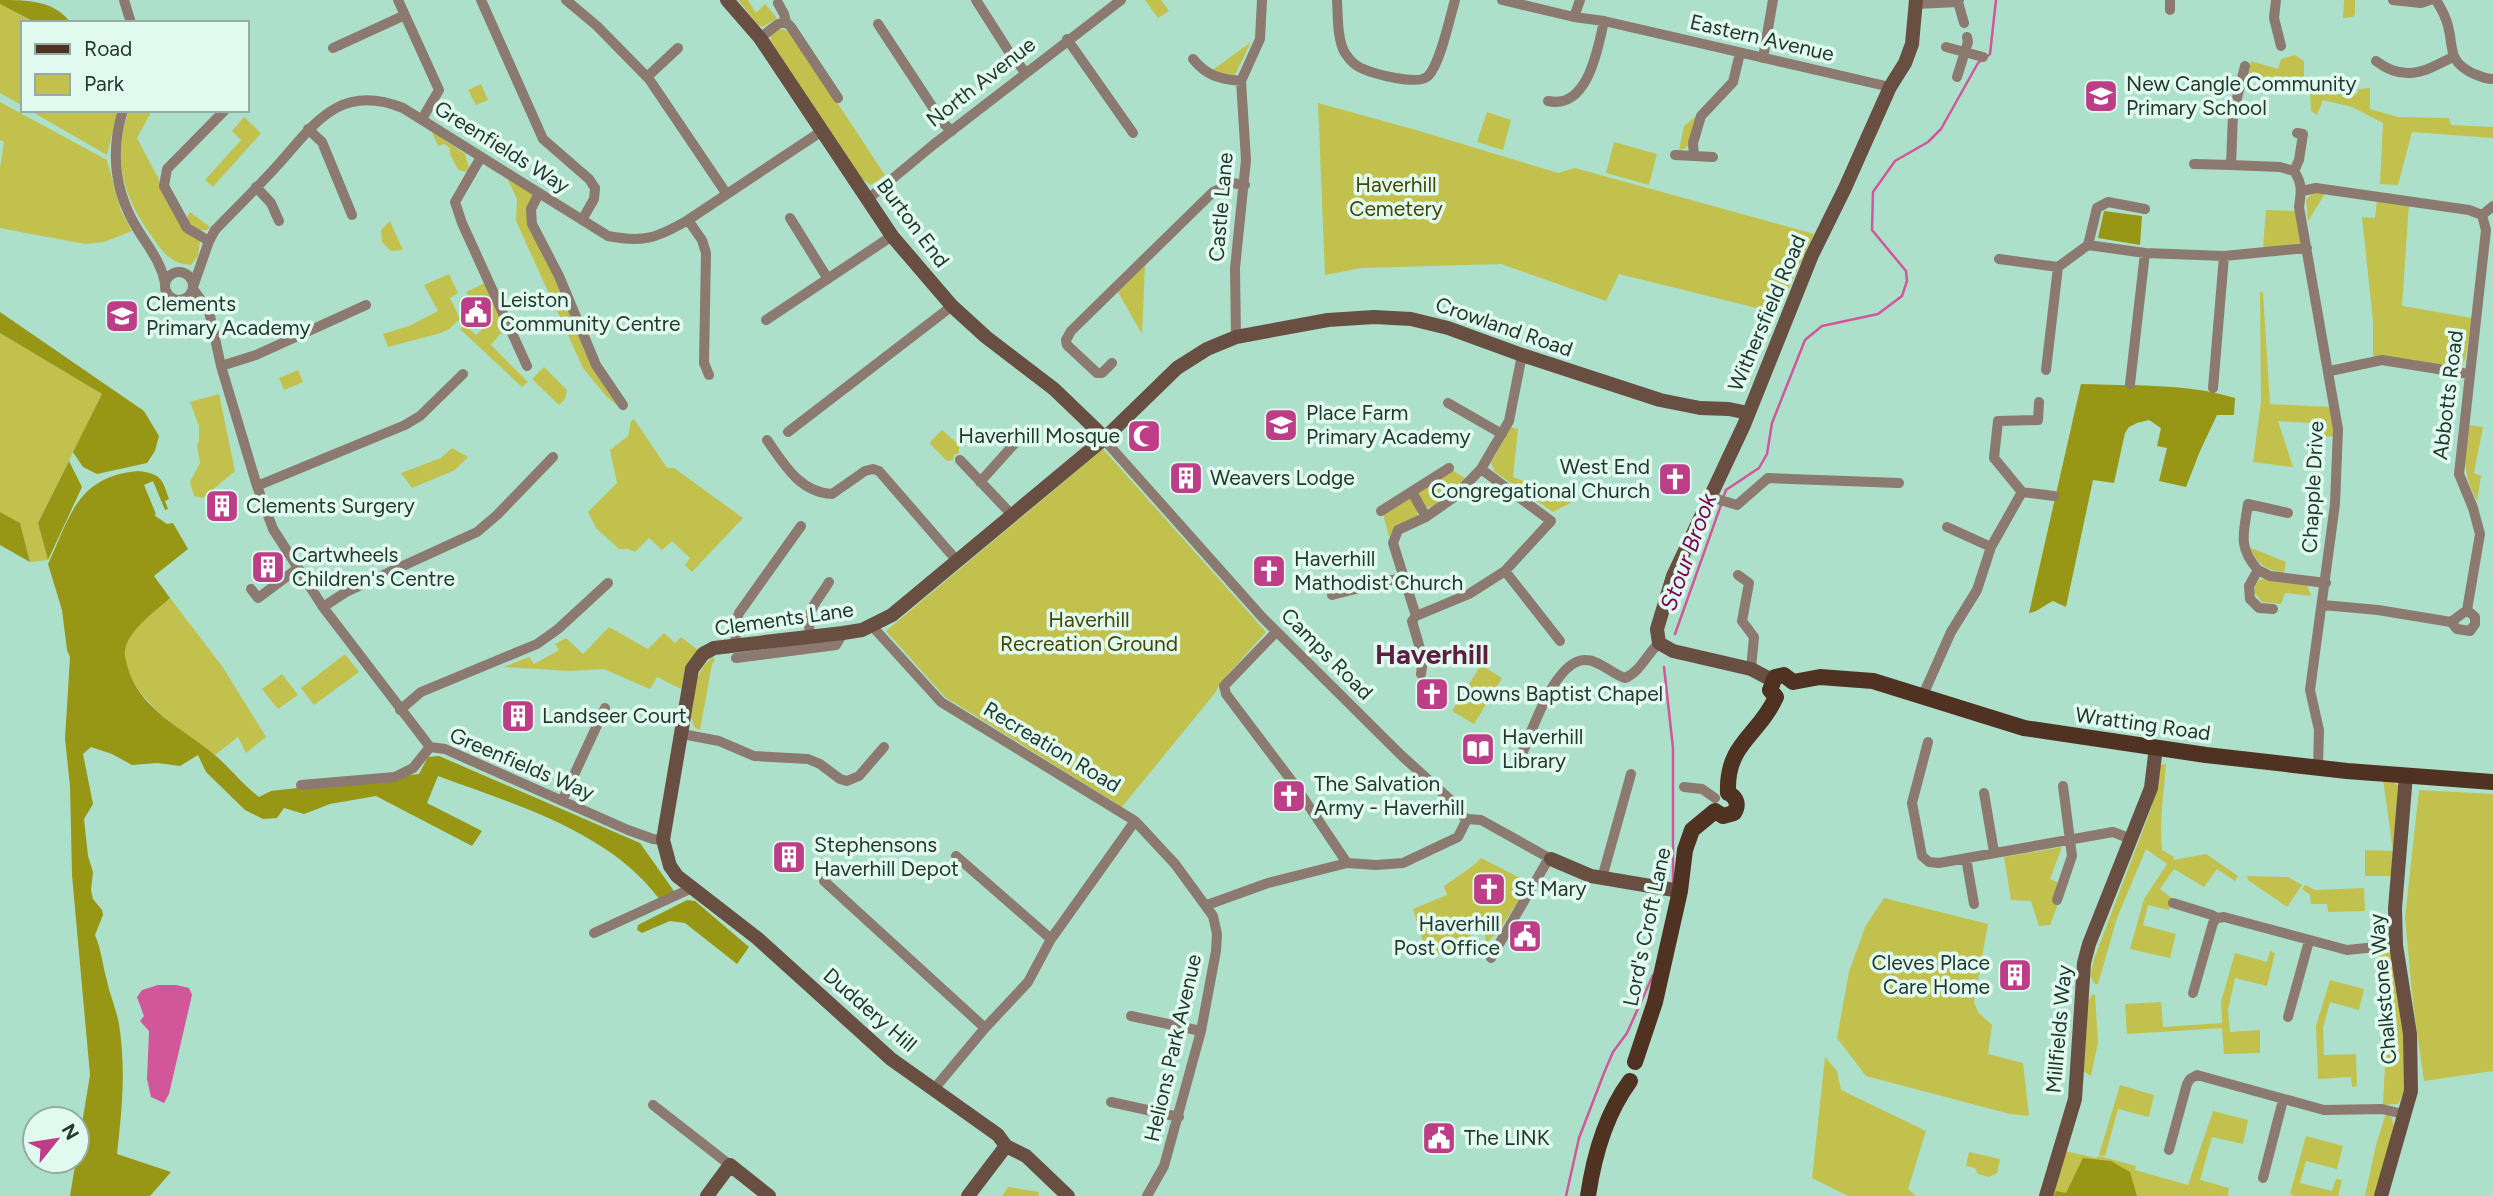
<svg xmlns="http://www.w3.org/2000/svg" width="2493" height="1196" font-family="Figtree,sans-serif">
<style>
.green{fill:#c2c14d}
.forest{fill:#979615}
.water{fill:#d1579a}
.lines{fill:none;stroke-linecap:round;stroke-linejoin:round}
.stream{stroke:#d1579a;stroke-width:2.5}
.street{stroke:#8c7970;stroke-width:10}
.secondary{stroke:#694f42;stroke-width:14}
.primary{stroke:#503222;stroke-width:16}
.labels{text-anchor:middle;stroke-width:7;stroke-linejoin:round;paint-order:stroke}
.street-label{font-size:21px;fill:#243831;stroke:#e1faf0}
.poi-label{font-size:21px;fill:#243831;stroke:#e1faf0;text-anchor:start}
.park-label{font-size:21px;fill:#464504;stroke:#e1faf0}
.water-label{font-size:23px;font-style:italic;fill:#7b0251;stroke:#e1faf0}
.district-label{font-size:28px;font-weight:bold;fill:#5c1e41;stroke:#e1faf0}
</style>
<rect width="100%" height="100%" fill="#ace0cb"/>
<path class="green" d="M738 0H748L756 13 765 4 777 18 763 27 758 25Z
M1145 0H1161L1169 11 1158 18Z
M2344 0H2355V15L2352 17 2343 18Z
M0 4 35 23H23V106L0 93Z
M780 29 786 30 794 37 885 175 871 185 862 179 770 42 771 35Z
M1251 42 1235 75 1210 72Z
M2295 55 2304 61V77L2313 81 2339 82 2340 94H2357L2358 89 2370 88V109L2398 117 2449 118 2451 125 2493 127V138L2412 132 2398 185 2380 184 2383 123 2352 107 2323 100 2317 115 2311 111 2310 90 2294 86 2287 80 2248 77 2251 61 2278 69 2281 59Z
M481 84 488 100 476 105 468 90Z
M0 102 107 160 121 211 132 231 104 242 85 244 0 228V168L4 142 0 140Z
M1318 103 1416 130 1558 173 1575 168 1814 234 1777 313 1619 274 1606 301 1501 264 1362 268 1325 275Z
M29 110H118L107 155Z
M129 110H152L137 138 185 229 200 240 198 256 191 265C172 264 163 253 153 238 123 197 112 160 129 110Z
M1487 112 1511 120 1503 150 1477 142Z
M1700 113C1696 126 1695 149 1679 150L1684 126Z
M244 117 261 133 213 187 205 180 241 140 232 131Z
M433 132 465 154 469 168 466 172 458 170 450 154V148L444 144 438 146 432 133Z
M1614 142 1657 154 1649 185 1606 173Z
M510 177 530 190 533 196 529 213 618 406 606 396 583 368 516 221 517 199 508 180Z
M2313 192H2326L2308 221 2306 200Z
M2377 200 2409 204 2402 306 2472 318 2465 360 2461 366 2452 367 2373 356V321L2362 217 2375 218Z
M2266 210 2296 211 2302 244 2263 248Z
M190 212 210 227 207 230C198 231 189 226 187 217Z
M390 221 403 250 391 251 382 242 381 230Z
M1145 265 1142 334 1118 292Z
M449 274 458 293 450 298 460 319 449 329 441 333 388 347 383 334 409 326 438 311 424 285Z
M485 283 507 331 499 335 491 345 528 382 522 387 460 329 465 325 476 335 493 319 480 295 470 299 466 292Z
M2260 292H2263L2270 404 2331 407 2335 436 2318 437 2309 423 2278 421 2293 467 2253 462 2261 402Z
M0 333 102 394 38 523 48 560 30 562 20 523 0 512Z
M544 367 567 390 565 399 559 405 532 379Z
M298 370 303 382 284 390 279 378Z
M219 394 235 471 203 498 194 496 190 482 200 463 197 445 199 440V426L190 402Z
M634 419 667 468H674L743 518 692 572 685 565 690 558 672 541 662 550 649 538 635 552 628 549H619L596 528 588 512 617 483 610 450 628 436 631 421Z
M2467 425 2483 427 2474 473 2481 476 2477 501C2462 473 2464 455 2467 425Z
M1511 427 1518 429 1513 477 1572 498V502L1553 512 1495 472 1491 463Z
M942 430 959 445V453L954 455 953 460 947 461 930 444 931 441Z
M452 448 468 457 455 470 412 488 401 473 441 458Z
M1103 449 1266 632 1220 683 1215 693 1122 807 945 697 886 631Z
M1452 470 1465 478V481C1454 492 1442 506 1425 508L1418 495 1419 490Z
M1406 498 1411 499 1417 507V517L1395 527 1389 537 1384 518V512Z
M2249 547 2286 562 2284 573C2266 570 2257 564 2249 547Z
M2266 578 2307 584 2311 596 2285 593 2281 604 2262 602 2254 592C2255 583 2257 580 2266 578Z
M170 598 222 666 266 737 246 753 238 737 215 755C186 736 101 677 130 636 140 622 157 610 170 598Z
M609 627 648 649 664 633 675 643 681 637 698 650 685 669 681 689 657 677 650 689 604 669 569 671 504 667 529 657 534 664 559 650 555 644 566 638 583 654Z
M345 654 359 672 314 705 301 688Z
M713 657 715 661 712 664 700 730 695 728 691 718 697 679 704 665Z
M1481 665 1502 678 1474 724 1452 711Z
M282 674 298 695 278 709 262 689Z
M2166 764C2164 793 2159 821 2162 850L2174 857 2173 860 2206 854 2238 876 2235 881 2217 869 2204 887 2174 869 2160 889 2173 899 2169 910 2148 905 2143 925 2176 934 2170 958 2130 949 2144 899 2167 864 2146 849 2117 918 2098 984H2095L2090 976 2094 959 2151 809 2160 765Z
M2383 779 2391 781 2399 786 2392 876H2365V850L2393 851Z
M2419 790 2493 794V1071L2424 1081 2413 1003 2405 918Z
M2062 847 2050 879 2061 884 2058 904 2050 925 2039 926 2031 901 2011 900 2004 857Z
M1481 858 1530 883 1498 932 1486 943 1485 933 1471 934 1472 950 1427 955 1413 909 1447 895 1444 886C1456 877 1471 869 1481 858Z
M2247 876 2288 877 2302 885 2287 907 2248 880Z
M2305 885 2315 890 2364 888 2365 911 2328 912 2327 904H2311L2310 895 2302 889Z
M1884 898 1988 924 1974 1002 1978 1012 1992 1025 1988 1054 2023 1063 2029 1116 2010 1114 1866 1076 1837 1038 1849 972 1865 927Z
M2388 919C2388 929 2391 940 2379 943L2377 920Z
M2270 951 2275 953 2267 986 2235 978 2228 1010 2230 1032 2260 1030V1053L2224 1054 2222 1028 2127 1034 2125 1004 2161 1002 2163 1027 2222 1023 2221 1002 2235 953 2267 962Z
M2380 951 2392 954C2398 991 2419 1072 2398 1104L2383 1105 2389 982 2381 981Z
M2330 980 2364 989 2359 1010 2330 1002 2323 1028 2324 1055 2356 1054 2357 1086 2352 1087 2351 1077 2318 1079 2316 1026Z
M2093 994 2095 995 2098 1042 2091 1076 2083 1071 2087 1002Z
M1825 1057 1837 1071 1841 1090 1926 1131 1908 1189 1916 1196H1848L1812 1178Z
M2120 1085 2154 1095 2149 1117 2118 1109 2105 1156 2099 1155Z
M2213 1111 2248 1120 2243 1144 2212 1137 2200 1180 2229 1188 2228 1196H2053L2065 1151 2096 1158 2099 1156 2136 1166 2135 1170 2188 1185Z
M2386 1113 2392 1118 2394 1127 2375 1196H2365L2376 1145Z
M2306 1136 2343 1146 2337 1169 2306 1161 2300 1183 2332 1191 2336 1179 2342 1180 2338 1196H2294L2290 1194Z
M1969 1152 2000 1159 1997 1173 1989 1177 1978 1174 1975 1168 1966 1166Z
M1008 1187 1039 1192 1038 1196H1002Z"/>
<path class="forest" d="M0 0C27 0 54 0 71 23H36L0 4Z
M2104 211 2142 216 2140 245 2098 238Z
M0 312 144 411 159 436 155 451 147 463 97 474 83 467 73 452 102 394 0 333Z
M2081 384C2131 386 2187 383 2235 398L2234 415H2217L2200 451 2186 487 2159 481 2167 448 2157 446 2161 428 2149 420 2137 423 2129 427 2125 433 2114 483 2093 480 2066 607 2053 601C2044 605 2038 612 2029 613Z
M69 461 82 487 48 560 38 523Z
M138 471C162 474 162 479 169 499L165 501 168 509 165 510 153 481 144 485 156 514 154 515 167 524 173 523 188 549 154 576 170 598C155 612 129 629 125 650 124 655 126 660 127 665 138 709 184 729 216 756 231 769 243 785 259 797L271 791 419 774 428 757 439 756 640 843 676 894 660 900C609 831 516 805 438 776L427 803 482 831 472 846 376 796 330 804 304 814 284 808 277 818 263 819 245 810 206 772 198 755 180 766 157 763 132 765 112 754 91 747 83 754 93 804 84 819 88 856 93 872 91 890 93 899 102 910 103 915 95 935C101 949 102 962 106 977 109 993 116 1008 119 1024 126 1069 122 1110 117 1154L171 1172 150 1196H70L90 1075 72 875 70 786 65 739 70 657 67 650 62 610 48 564C71 515 77 477 138 471Z
M0 512 20 523 30 562 0 545Z
M687 900 695 901 749 947 737 964 685 923 670 921 642 933 637 930 638 925Z
M2083 1158 2111 1161 2130 1172 2137 1196H2054L2056 1191 2066 1193Z"/>
<path class="water" d="M158 985H176L189 988 192 995 169 1094 164 1103 151 1097 147 1079 149 1031 140 1021 144 1016 137 997 142 990Z"/>
<g class="lines">
<path class="stream" d="M1723 499 1726 490 1759 468 1767 454 1772 423 1805 340 1822 326 1878 314 1902 296 1907 281 1906 271 1872 230 1873 192 1895 161 1928 142 1941 129 1978 63 1990 54 1996 0
M1675 634 1721 505
M1664 667 1673 748V883
M1566 1196 1579 1138 1604 1073 1613 1052 1627 1033 1653 975"/>
<path class="street" d="M124 0 131 23
M398 0 439 90 422 119
M481 0 543 139 589 179 595 188 594 199 582 220
M566 0 597 26 649 79 726 193
M976 0 1011 55 1026 73
M1337 0C1338 16 1337 39 1345 53 1349 59 1354 65 1361 68 1374 74 1418 86 1428 76 1440 65 1450 17 1455 0
M1502 0 1574 17 1604 21 1890 87
M2276 0 2274 18 2281 46
M2393 0 2421 3 2430 0
M2436 0C2441 8 2446 17 2448 26 2454 48 2447 60 2472 73 2479 76 2485 79 2493 79
M1958 2 1964 23
M778 3 784 14 786 22
M1916 4 1958 2 1959 0
M2170 10V0
M1574 17 1580 0
M878 24 943 123 952 131
M760 38 778 24 786 22 791 27 838 98
M1067 39 1133 133
M1946 47 1983 57
M333 48 405 15
M1763 58 1773 0
M1193 59C1207 76 1219 79 1241 81
M2376 61C2405 83 2425 71 2453 57
M2245 66 2233 114 2231 165 2280 167 2294 171
M647 77 678 48
M1957 77 1968 42 1967 37
M1548 101C1588 110 1598 48 1604 21
M123 110C110 152 115 193 138 230 149 248 161 262 165 283
M308 129 322 142 352 215
M2297 133 2303 134 2299 160 2294 171C2303 184 2301 193 2299 207L2338 429 2335 504 2310 690 2319 730 2318 768
M1675 155 1713 157
M1694 155 1693 143 1701 116 1733 82 1740 53
M481 157 455 202 462 223 527 366
M2194 164 2231 165
M256 187 271 203 279 221
M2302 191 2316 188 2469 210 2482 215
M539 193 531 209 532 224 559 276 596 365 623 405
M868 199 933 145 1121 0
M790 218 828 279
M688 220 702 240 706 253 704 363 709 375
M209 241 187 228 164 186 167 169 225 110
M2088 245 2145 253 2224 256 2307 248
M1999 259 2058 267 2088 245 2097 208 2108 202 2145 209
M165 286a14 14 0 1 1 28 0a14 14 0 1 1-28 0Z
M194 284 209 241 215 230C235 209 256 189 275 168 314 125 338 82 403 108L608 236C644 243 657 238 688 220L822 131
M193 289 209 311 221 366 257 486 273 529 323 607 430 747 445 749 628 830 653 839 663 840
M766 320 892 236
M1236 337 1235 268 1246 160 1241 81 1260 39 1262 0
M1112 363 1102 373H1097L1067 345 1066 340 1071 331 1213 192 1232 183 1245 185
M221 366 256 355 366 305
M2046 370 2058 267
M2330 371 2382 360 2469 374
M2130 384 2145 253
M2213 388 2224 256
M1448 403 1502 434
M788 432 952 306
M1105 438 1108 444 1262 617 1401 755 1456 805 1463 816 1467 819 1481 820 1551 859
M767 440C784 464 799 492 832 494L865 471 873 469 879 471 958 562
M960 460 1013 516
M980 482 1016 442
M257 486 405 425 420 416 463 374
M1412 492 1426 517
M2022 492 1994 458 1998 421 2038 420 2039 402
M1710 497 1737 505 1768 478 1899 483
M1381 511 1449 468
M1947 527 1991 547
M2258 570 2270 576 2326 583
M1505 571 1560 641
M1738 575 1749 583 1742 621 1754 637 1751 669
M251 589 258 598 297 569
M1332 595 1404 577
M2323 605 2378 610 2451 622 2467 610 2480 534 2473 508 2459 474 2486 230 2482 215 2493 206
M323 607 346 592 477 532 497 515 553 457
M2273 609 2259 608 2250 599 2249 586 2258 570C2237 547 2244 532 2248 504L2288 513
M1416 616 1469 594 1505 571 1551 521 1481 469
M2451 622 2457 629 2470 631 2475 624V617L2467 610
M872 626 941 702 1135 821 1175 864 1213 916 1217 934 1216 951 1201 1031 1164 1166 1147 1196
M1276 632 1224 686 1226 694 1294 784 1347 863
M810 635C806 607 816 604 829 582
M736 644 735 625 739 613 801 526
M736 658 836 645 843 633
M1421 674 1423 659 1412 621 1416 616 1393 543 1398 530 1426 517 1453 498 1481 469 1509 421 1522 355
M1923 695 1951 632 1977 590 1991 547 2022 492 2054 496
M400 710 421 692 537 644 558 629 608 583
M682 734 719 741 754 756 808 759 820 764 840 779 847 781 859 776 884 747
M1928 742 1912 803 1922 856 1929 862 1939 863 2113 832 2131 839
M1518 765C1528 741 1554 658 1586 660 1599 660 1612 674 1625 678 1640 672 1647 654 1659 643
M301 785 395 777 413 768 430 747
M1684 787 1702 789 1715 798
M1984 793 1994 852
M562 801 605 708
M956 856 1051 939
M1966 858 1974 904
M1602 878 1631 774
M824 881 985 1028
M2057 900 2072 856 2063 786
M2173 903 2212 915 2217 918 2224 917 2347 950 2396 945
M1207 905 1268 883 1347 863 1376 865 1403 863 1458 837 1467 819
M594 933 692 888
M1491 958 1549 858
M2193 993 2213 923 2217 918
M1131 1016 1201 1031
M2288 1017 2309 941
M934 1089 985 1028 1028 982 1051 939 1135 821
M1111 1102 1179 1117
M653 1105 730 1165
M2169 1150 2187 1084 2190 1079 2197 1075 2324 1110 2382 1109 2403 1114
M2263 1178 2283 1100"/>
<path class="secondary" d="M727 0 760 38 892 236 952 306 986 337 1054 389 1105 438
M1772 680 1751 669 1673 651 1659 643 1657 629 1673 576 1744 425 1812 255 1845 188 1890 87 1905 63 1912 44 1916 0
M1551 859 1591 876 1680 891
M707 1196 730 1165 769 1196
M968 1196 1006 1146
M1068 1196 1026 1156 1006 1146 998 1135 891 1059 757 938 677 876 670 866 663 840 692 669 703 654 714 648 843 633 862 630 892 615 1105 438 1177 368 1207 349 1236 337 1328 320 1374 317 1411 319 1448 328 1522 355 1660 400 1700 408 1729 409 1748 413
M2046 1196 2075 1099 2084 963 2089 944 2151 788 2156 747
M2381 1196 2411 1091 2410 1034 2396 945 2395 908 2406 775"/>
<path class="primary" d="M1793 682 1820 677 1873 681 2024 728 2206 755 2347 771 2493 782
M1776 697 1770 690 1775 677 1784 675 1793 682
M1728 793C1726 743 1758 737 1776 697
M1715 811 1723 816 1734 813C1739 805 1737 797 1728 793
M1635 1062 1655 1002 1680 891 1685 850 1692 830 1715 811
M1588 1196C1594 1155 1605 1115 1630 1081"/>
</g>
<defs>
<g id="school-square" transform="scale(1.75)"><rect x="-9" y="-9" width="18" height="18" rx="4" fill="#be3d87" stroke="#e1faf0"/><path d="M0-5L7-2L0 1L-7-2ZM-4 1L0 2.5L4 1V4Q0 6-4 4Z" fill="#fff"/></g>
<g id="civic-square" transform="scale(1.75)"><rect x="-9" y="-9" width="18" height="18" rx="4" fill="#be3d87" stroke="#e1faf0"/><path d="M-.6-6.5H3V-4.5H.6V-3L4-1V1h2V6H-6V1h2V-1L-.6-3ZM-1.2 2.5V6h2.4V2.5Z" fill="#fff"/></g>
<g id="mosque-square" transform="scale(1.75)"><rect x="-9" y="-9" width="18" height="18" rx="4" fill="#be3d87" stroke="#e1faf0"/><path d="M3.5-4.9A6 6 0 1 0 3.5 4.9A5 5 0 1 1 3.5-4.9Z" fill="#fff"/></g>
<g id="building-square" transform="scale(1.75)"><rect x="-9" y="-9" width="18" height="18" rx="4" fill="#be3d87" stroke="#e1faf0"/><path d="M-4-6H4V6H1V3H-1V6H-4ZM-2.5-4.3h1.7v1.8h-1.7ZM.8-4.3h1.7v1.8H.8ZM-2.5-1h1.7V.8h-1.7ZM.8-1h1.7V.8H.8Z" fill="#fff"/></g>
<g id="church-square" transform="scale(1.75)"><rect x="-9" y="-9" width="18" height="18" rx="4" fill="#be3d87" stroke="#e1faf0"/><path d="M-1.2-6h2.4v3.5h3.3v2.4h-3.3V6h-2.4V-.1h-3.3v-2.4h3.3Z" fill="#fff"/></g>
<g id="library-square" transform="scale(1.75)"><rect x="-9" y="-9" width="18" height="18" rx="4" fill="#be3d87" stroke="#e1faf0"/><path d="M-6-4Q-3-5.5-.7-3.5V5Q-3 3-6 4ZM6-4Q3-5.5 .7-3.5V5Q3 3 6 4Z" fill="#fff"/></g>
</defs>
<g fill-rule="evenodd">
<use href="#school-square" x="2101" y="96"/>
<use href="#civic-square" x="476" y="312"/>
<use href="#school-square" x="122" y="316"/>
<use href="#school-square" x="1281" y="425"/>
<use href="#mosque-square" x="1144" y="436"/>
<use href="#building-square" x="1186" y="478"/>
<use href="#church-square" x="1675" y="479"/>
<use href="#building-square" x="222" y="506"/>
<use href="#building-square" x="268" y="567"/>
<use href="#church-square" x="1269" y="571"/>
<use href="#church-square" x="1432" y="694"/>
<use href="#building-square" x="518" y="716"/>
<use href="#library-square" x="1478" y="749"/>
<use href="#church-square" x="1289" y="796"/>
<use href="#building-square" x="789" y="857"/>
<use href="#church-square" x="1489" y="889"/>
<use href="#civic-square" x="1525" y="936"/>
<use href="#building-square" x="2015" y="975"/>
<use href="#civic-square" x="1439" y="1138"/>
</g>
<g class="labels">
<g class="street-label">
<text transform="translate(1762 38) rotate(13)" y="7">Eastern Avenue</text>
<text transform="translate(981 82) rotate(-38)" y="7">North Avenue</text>
<text transform="translate(502 147) rotate(32)" y="7">Greenfields Way</text>
<text transform="translate(1221 207) rotate(-85)" y="7">Castle Lane</text>
<text transform="translate(913 223) rotate(53)" y="7">Burton End</text>
<text transform="translate(1767 313) rotate(-67)" y="7">Withersfield Road</text>
<text transform="translate(1504 327) rotate(19)" y="7">Crowland Road</text>
<text transform="translate(2448 395) rotate(-83)" y="7">Abbotts Road</text>
<text transform="translate(2313 487) rotate(-87)" y="7">Chapple Drive</text>
<text transform="translate(784 619) rotate(-8)" y="7">Clements Lane</text>
<text transform="translate(1327 654) rotate(45)" y="7">Camps Road</text>
<text transform="translate(2143 724) rotate(8)" y="7">Wratting Road</text>
<text transform="translate(1052 747) rotate(31)" y="7">Recreation Road</text>
<text transform="translate(522 764) rotate(23)" y="7">Greenfields Way</text>
<text transform="translate(1647 927) rotate(-78)" y="7">Lord's Croft Lane</text>
<text transform="translate(2383 989) rotate(-95)" y="7">Chalkstone Way</text>
<text transform="translate(870 1010) rotate(41)" y="7">Duddery Hill</text>
<text transform="translate(2059 1029) rotate(-85)" y="7">Millfields Way</text>
<text transform="translate(1173 1048) rotate(-77)" y="7">Helions Park Avenue</text>
</g>
<g class="poi-label">
<text x="2126" y="91">New Cangle Community<tspan x="2126" dy="24">Primary School</tspan></text>
<text x="500" y="307">Leiston<tspan x="500" dy="24">Community Centre</tspan></text>
<text x="146" y="311">Clements<tspan x="146" dy="24">Primary Academy</tspan></text>
<text x="1306" y="420">Place Farm<tspan x="1306" dy="24">Primary Academy</tspan></text>
<text x="1120" y="443" text-anchor="end">Haverhill Mosque</text>
<text x="1650" y="474" text-anchor="end">West End<tspan x="1650" dy="24">Congregational Church</tspan></text>
<text x="1210" y="485">Weavers Lodge</text>
<text x="246" y="513">Clements Surgery</text>
<text x="292" y="562">Cartwheels<tspan x="292" dy="24">Children's Centre</tspan></text>
<text x="1294" y="566">Haverhill<tspan x="1294" dy="24">Mathodist Church</tspan></text>
<text x="1456" y="701">Downs Baptist Chapel</text>
<text x="542" y="723">Landseer Court</text>
<text x="1502" y="744">Haverhill<tspan x="1502" dy="24">Library</tspan></text>
<text x="1314" y="791">The Salvation<tspan x="1314" dy="24">Army - Haverhill</tspan></text>
<text x="814" y="852">Stephensons<tspan x="814" dy="24">Haverhill Depot</tspan></text>
<text x="1514" y="896">St Mary</text>
<text x="1500" y="931" text-anchor="end">Haverhill<tspan x="1500" dy="24">Post Office</tspan></text>
<text x="1990" y="970" text-anchor="end">Cleves Place<tspan x="1990" dy="24">Care Home</tspan></text>
<text x="1464" y="1145">The LINK</text>
</g>
<g class="park-label">
<text x="1396" y="192">Haverhill<tspan x="1396" dy="24">Cemetery</tspan></text>
<text x="1089" y="627">Haverhill<tspan x="1089" dy="24">Recreation Ground</tspan></text>
</g>
<g class="water-label">
<text transform="translate(1688 552) rotate(-70)" y="8">Stour Brook</text>
</g>
<g class="district-label">
<text x="1432" y="664">Haverhill</text>
</g>
</g>
<rect x="21" y="21" width="228" height="91" fill="#e1faf0" stroke="#95aca4" stroke-width="2"/>
<rect x="35" y="44" width="35" height="10" fill="#503222" stroke="#95aca4" stroke-width="2"/>
<text x="84" y="56" font-size="21" fill="#243831">Road</text>
<rect x="35" y="74" width="35" height="21" fill="#c2c14d" stroke="#95aca4" stroke-width="2"/>
<text x="84" y="91" font-size="21" fill="#243831">Park</text>
<g transform="translate(56 1140) rotate(60)"><circle r="33" fill="#e1faf0" stroke="#95aca4" stroke-width="2"/>
<path d="M0-5L12 26L0 18L-12 26Z" fill="#be3d87"/>
<text y="-10" font-size="19" font-weight="bold" text-anchor="middle" fill="#243831">N</text>
</g>
</svg>
